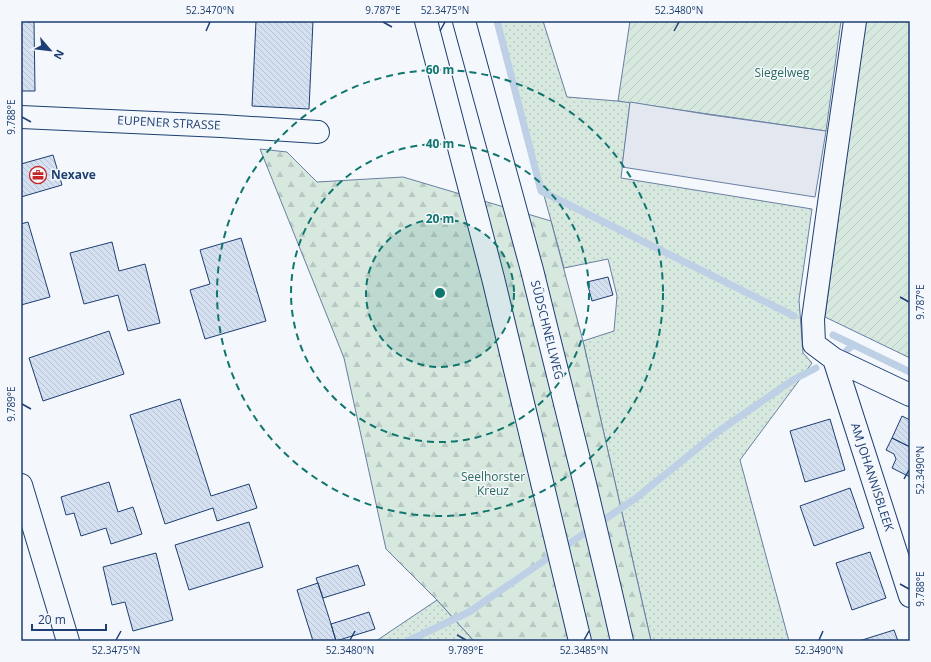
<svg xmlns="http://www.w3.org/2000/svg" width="931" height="662" font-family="'Open Sans',sans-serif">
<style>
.grass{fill:url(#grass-dots);stroke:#687fa3}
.forest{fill:url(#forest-firs);stroke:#687fa3}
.garden{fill:url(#garden-furrows);stroke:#687fa3}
.parking{fill:#e3e8f0;stroke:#687fa3}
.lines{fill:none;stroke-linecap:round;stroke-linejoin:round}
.stream{stroke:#bed0e5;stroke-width:7}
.building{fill:url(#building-back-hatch);stroke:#1d3f73}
.street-casing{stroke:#1d3f73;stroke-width:24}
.highway-casing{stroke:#1d3f73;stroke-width:24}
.street{stroke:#f4f7fb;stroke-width:22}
.highway{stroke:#f4f7fb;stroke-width:22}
.ticks{fill:none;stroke:#1d3f73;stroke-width:1.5}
.ring{fill:none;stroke:#0f766e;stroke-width:2;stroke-dasharray:7 5}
.labels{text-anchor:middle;stroke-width:3;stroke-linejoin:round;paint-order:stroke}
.park-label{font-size:12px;fill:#2c6c60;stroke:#f4f7fb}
.street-label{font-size:12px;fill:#1d3f73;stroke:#f4f7fb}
.poi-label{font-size:12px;font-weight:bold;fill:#1d3f73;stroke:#f4f7fb;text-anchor:start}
.centre{fill:#0f766e;stroke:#f4f7fb;stroke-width:2}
.ring-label{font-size:12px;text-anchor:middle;font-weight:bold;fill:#0f766e;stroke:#f4f7fb;stroke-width:3;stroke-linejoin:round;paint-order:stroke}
.neatline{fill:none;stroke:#1d3f73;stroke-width:1.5}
.ticks-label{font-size:10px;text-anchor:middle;fill:#1d3f73}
</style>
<defs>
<pattern id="grass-dots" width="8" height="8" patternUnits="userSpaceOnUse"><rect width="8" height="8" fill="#d7e8df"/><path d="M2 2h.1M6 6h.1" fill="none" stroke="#b8c8c3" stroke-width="1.8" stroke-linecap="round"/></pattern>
<pattern id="forest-firs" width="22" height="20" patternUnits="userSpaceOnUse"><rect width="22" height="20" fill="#d7e8df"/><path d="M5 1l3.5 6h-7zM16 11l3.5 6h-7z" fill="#b8c8c3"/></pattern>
<pattern id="garden-furrows" width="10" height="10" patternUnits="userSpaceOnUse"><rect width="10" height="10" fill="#d7e8df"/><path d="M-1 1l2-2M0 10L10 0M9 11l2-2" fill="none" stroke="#b8c8c3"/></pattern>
<pattern id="building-back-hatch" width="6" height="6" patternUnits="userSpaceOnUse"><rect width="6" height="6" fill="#d5e0f0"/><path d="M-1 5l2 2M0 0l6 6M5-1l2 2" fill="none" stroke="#b6c1d1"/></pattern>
</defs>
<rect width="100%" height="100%" fill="#f4f7fb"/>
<path class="grass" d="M496 21H543L567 97 630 102 621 178 812 209 799 300 803 353 812 363 740 460 789 641H651L583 341 614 331 617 296 608 259 564 268Z
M437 600 474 641H376Z"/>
<path class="forest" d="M260 149 287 152 317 182 403 177 551 221 583 341 651 641H474L437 600 386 549 344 358Z"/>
<path class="garden" d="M630 21H841L826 131 618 101Z
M865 21H910V358L825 317Z"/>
<path class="parking" d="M630 102 711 115 826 131 815 197 622 167Z"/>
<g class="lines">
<path class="stream" d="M497 21 541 191 794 316
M833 335 854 345
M847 350 854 345 910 372
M408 641 469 612 636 498 719 431 793 380 816 368"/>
</g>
<path class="building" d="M21 21H34L35 91H21Z
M256 21H313L309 109 252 106Z
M53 155 62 185 21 197V164Z
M28 222 50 297 21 305V224Z
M241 238 266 321 205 339 190 290 210 284 200 250Z
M112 242 119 271 145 264 160 323 128 331 118 295 84 304 70 253Z
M608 277 613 295 592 301 587 282Z
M109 331 124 374 43 401 29 358Z
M180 399 211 496 249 484 257 508 217 521 213 508 165 524 130 415Z
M902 416 910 420V447L892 438Z
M830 419 845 470 805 482 790 431Z
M892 438 910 447V477L892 468 896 459 894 454 886 450Z
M109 482 118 512 133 507 142 534 111 544 106 528 81 536 74 513 66 515 61 497Z
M850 488 864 528 814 546 800 506Z
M249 522 263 567 189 590 175 545Z
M870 552 886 598 852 610 836 563Z
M156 553 173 620 133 631 125 602 112 605 103 567Z
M358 565 365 585 323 598 316 578Z
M318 583 331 624 336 641H313L297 590Z
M369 612 375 629 336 641 331 624Z
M894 630 898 641H859Z"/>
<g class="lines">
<g class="street-casing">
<path id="street" d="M855 21 835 160 813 319 814 344 834 359 910 395
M21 117 221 126 318 132
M834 359 910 596
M21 485 68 641"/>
</g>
<g class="highway-casing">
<path id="highway" d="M426 21 493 278 580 641
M464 21 532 270 585 484 610 589 622 641"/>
</g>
<use href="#street" class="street"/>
<use href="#highway" class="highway"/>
</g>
<path class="ticks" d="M383 22 392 27M206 31 210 22M440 31 445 22M674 31 679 22M22 117 31 122M900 297 909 302M22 404 31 409M904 479 909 470M900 584 909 589M457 635 466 640M116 640 121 631M350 640 355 631M584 640 589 631M819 640 823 631"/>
<circle cx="440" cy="293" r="74" fill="#0f766e" fill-opacity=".12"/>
<g class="ring">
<circle cx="440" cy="293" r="74"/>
<circle cx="440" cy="293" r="149"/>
<circle cx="440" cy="293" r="223"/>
</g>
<defs>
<g id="office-ring" transform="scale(0.9)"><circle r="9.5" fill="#f4f7fb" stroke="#c62828" stroke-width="1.5"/><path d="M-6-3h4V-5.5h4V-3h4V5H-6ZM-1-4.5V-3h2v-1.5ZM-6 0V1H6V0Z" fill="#c62828"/></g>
</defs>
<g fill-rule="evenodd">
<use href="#office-ring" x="38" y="175"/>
</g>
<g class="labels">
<g class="park-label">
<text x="782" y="77">Siegelweg</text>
<text x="493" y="481">Seelhorster<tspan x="493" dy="14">Kreuz</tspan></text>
</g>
<g class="street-label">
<text transform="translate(169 123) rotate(3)" y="4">EUPENER STRASSE</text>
<text transform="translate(547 330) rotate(76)" y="4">SÜDSCHNELLWEG</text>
<text transform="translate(872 477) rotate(72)" y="4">AM JOHANNISBLEEK</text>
</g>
<g class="poi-label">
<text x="51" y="179">Nexave</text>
</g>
</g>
<circle cx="440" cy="293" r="6" class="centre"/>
<g class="ring-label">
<text x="440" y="74">60 m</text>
<text x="440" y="148">40 m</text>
<text x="440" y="223">20 m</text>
</g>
<rect width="931" height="662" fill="none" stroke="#f4f7fb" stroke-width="44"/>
<g transform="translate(50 50) rotate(118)" stroke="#f4f7fb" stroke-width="3" paint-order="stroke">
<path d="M0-3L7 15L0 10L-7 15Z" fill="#1d3f73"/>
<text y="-6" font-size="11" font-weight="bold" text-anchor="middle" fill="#1d3f73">N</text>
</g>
<path d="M32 624v6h74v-6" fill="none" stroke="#1d3f73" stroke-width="2"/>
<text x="38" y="624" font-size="12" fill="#1d3f73" stroke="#f4f7fb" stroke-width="3" paint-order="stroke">20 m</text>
<rect x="22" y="22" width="887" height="618" class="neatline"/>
<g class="ticks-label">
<text x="210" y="14">52.3470°N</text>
<text x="383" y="14">9.787°E</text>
<text x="445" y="14">52.3475°N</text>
<text x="679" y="14">52.3480°N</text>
<text transform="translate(11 117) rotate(-90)" y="4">9.788°E</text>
<text transform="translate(920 302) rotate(-90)" y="4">9.787°E</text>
<text transform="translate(11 404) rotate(-90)" y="4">9.789°E</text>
<text transform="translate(920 470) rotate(-90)" y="4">52.3490°N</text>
<text transform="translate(920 589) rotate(-90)" y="4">9.788°E</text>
<text x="116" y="654">52.3475°N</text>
<text x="350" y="654">52.3480°N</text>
<text x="466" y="654">9.789°E</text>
<text x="584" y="654">52.3485°N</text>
<text x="819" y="654">52.3490°N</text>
</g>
</svg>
